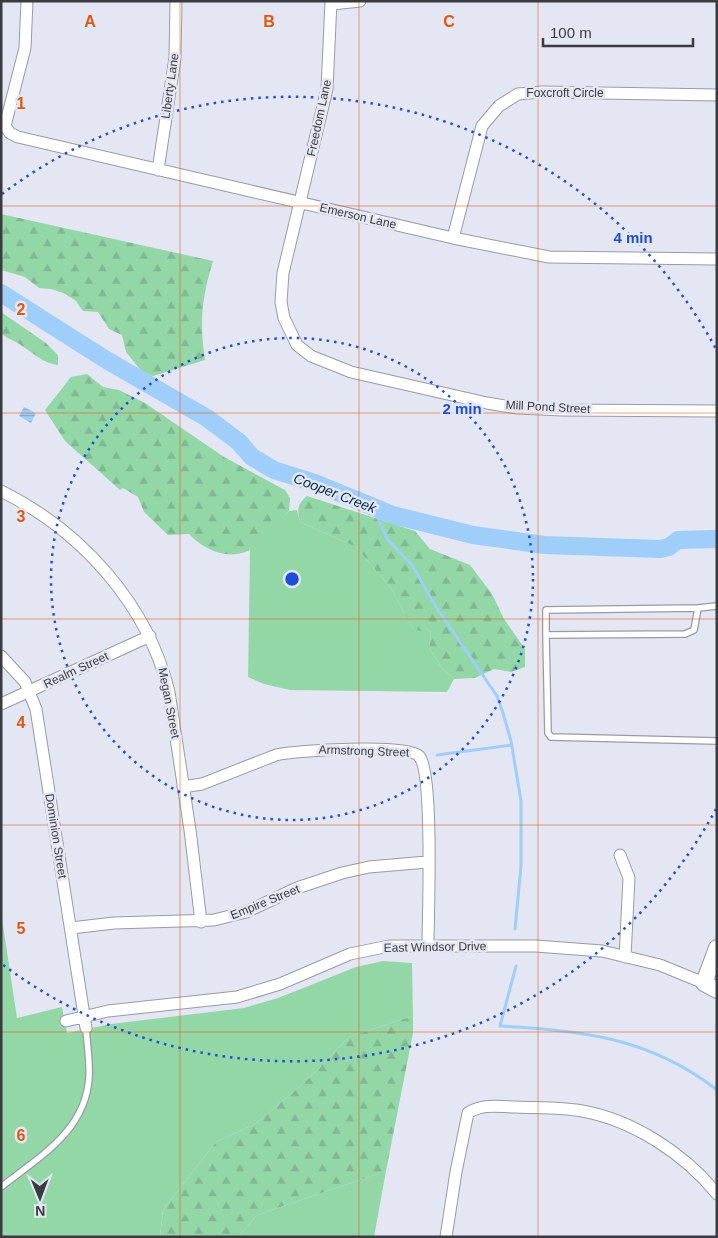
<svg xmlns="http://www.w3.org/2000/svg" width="718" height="1238" font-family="Arial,sans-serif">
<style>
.green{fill:#93d7a7}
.forest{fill:url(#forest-firs)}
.water{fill:url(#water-rules)}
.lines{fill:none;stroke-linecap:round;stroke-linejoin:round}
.stream{stroke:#9fcefb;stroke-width:3}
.river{stroke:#9fcefb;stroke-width:18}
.lane-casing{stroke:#989ba6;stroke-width:8}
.street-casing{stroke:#989ba6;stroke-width:13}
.secondary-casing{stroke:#989ba6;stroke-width:18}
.lane{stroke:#fff;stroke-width:5.5}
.street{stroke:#fff;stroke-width:11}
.secondary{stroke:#fff;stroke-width:16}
.grid{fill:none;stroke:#df580f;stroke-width:1;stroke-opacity:0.55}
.ring{fill:none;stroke:#1d4ed8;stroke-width:2.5;stroke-dasharray:2.5 5}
.labels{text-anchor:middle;stroke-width:5;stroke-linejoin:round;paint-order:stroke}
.street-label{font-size:12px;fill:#3a3b40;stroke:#e4e7f3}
.water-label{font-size:14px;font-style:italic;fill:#002c4f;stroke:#e4e7f3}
.grid-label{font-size:16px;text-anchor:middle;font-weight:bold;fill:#df580f;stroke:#e4e7f3;stroke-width:5;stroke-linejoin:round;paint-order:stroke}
.centre{fill:#1d4ed8;stroke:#e4e7f3;stroke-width:2.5}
.ring-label{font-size:15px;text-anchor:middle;font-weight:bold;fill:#1d4ed8;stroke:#e4e7f3;stroke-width:5;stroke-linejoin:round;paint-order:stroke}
</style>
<defs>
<pattern id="forest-firs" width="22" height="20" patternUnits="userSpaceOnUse" patternTransform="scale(1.25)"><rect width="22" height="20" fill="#93d7a7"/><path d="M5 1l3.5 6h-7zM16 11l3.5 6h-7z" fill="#80b991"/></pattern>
<pattern id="water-rules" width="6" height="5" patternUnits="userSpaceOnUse" patternTransform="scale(1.25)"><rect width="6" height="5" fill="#9fcefb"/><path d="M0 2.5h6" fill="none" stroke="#83a8cd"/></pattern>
</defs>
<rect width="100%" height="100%" fill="#e4e7f3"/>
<path class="green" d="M297 510 300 522 356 547 391 588 413 629 426 628 431 632 429 648 442 668 454 679 447 692 290 690 264 684 248 677 250 550 289 511Z
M1 912 17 1018 62 1007 67 1033 111 1024 244 1008 278 998 356 967 383 961 412 963 413 1016 349 1037 307 1080 255 1124 216 1142 163 1210 160 1237H1Z
M386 1171 374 1237H238L257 1215Z"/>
<path class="forest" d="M1 214 213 261C202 297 199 322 205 360L153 376 142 372 126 352 122 335 109 329 98 312 83 311 75 300 63 293 51 289 39 288 25 277 1 270Z
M1 312 46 343 58 355V365C42 363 35 354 22 346 15 340 8 340 1 333Z
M87 374 103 387 119 390 145 403 224 457 285 490 290 498 289 511C280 520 260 544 250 550 228 561 204 550 189 534L168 535 144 512 138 497 123 488 120 490 65 441 45 410 71 377Z
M307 496 415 531 430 549 470 565 492 594 504 619 525 649V667L511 672 494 669 475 678 454 679 442 668 429 648 431 632 426 628 420 631 413 629 391 588 356 547 300 522C297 510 297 504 307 496Z
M413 1016V1033L386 1171 257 1215 238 1237H160L163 1210 216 1142 255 1124 307 1080 349 1037Z"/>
<path class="water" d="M24 407 36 413 31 423 19 416Z"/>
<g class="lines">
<path class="stream" d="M374 509 387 539 412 565 436 607 497 696 503 713 511 741 521 801V866L515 929
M437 755 512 745
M516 966 500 1026C581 1030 651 1038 717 1090"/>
<path class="river" d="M1 293 108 361 207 418 239 442 252 457 274 470 315 483 393 515 473 535 544 545 660 549 669 547 678 540 717 539"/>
<g class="lane-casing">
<path id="lane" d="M717 606 698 608 694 630 685 634 546 635 548 733 551 737 717 741
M546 635V610L698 608
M1 1187C39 1157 86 1131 89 1077 90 1061 87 1044 86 1028"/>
</g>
<g class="street-casing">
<path id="street" d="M27 1 25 48 5 126 10 133 18 137 453 238 549 257 717 259
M331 1 327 89 283 273 281 302 284 318 297 345 311 356 351 372 487 403 517 408 563 410 717 411
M332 4 360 1
M158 170 175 58 176 1
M453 238 482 126 499 106 518 94 542 92 717 95
M1 491C82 531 148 605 169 692L190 830 201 922
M1 656 25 682 36 709 86 1028
M1 704 150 636
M183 787 202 784 276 755C296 750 408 744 419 756 434 772 428 916 428 945
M620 855 629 878 625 957
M71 928 114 923 214 920 246 912 297 888 342 873 369 867 427 862
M66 1021 108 1011 237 997 280 984 350 954 389 946H536L602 951 660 965 704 983
M446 1237 456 1172 468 1113C483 1103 499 1107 516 1107 538 1108 560 1107 582 1111 633 1120 685 1154 717 1194"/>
</g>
<g class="secondary-casing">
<path id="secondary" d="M717 948 704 983 717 990"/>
</g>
<use href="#lane" class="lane"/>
<use href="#street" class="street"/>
<use href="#secondary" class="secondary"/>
</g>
<path class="grid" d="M180 1V1237M359 1V1237M538 1V1237M1 206H717M1 413H717M1 619H717M1 825H717M1 1032H717"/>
<g class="ring">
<circle cx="292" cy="579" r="241"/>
<path d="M716 809A482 482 0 0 1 2 964M2 194A482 482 0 0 1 716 349"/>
</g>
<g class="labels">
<g class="street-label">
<text transform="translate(170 86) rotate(-82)" y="4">Liberty Lane</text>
<text x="565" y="97">Foxcroft Circle</text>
<text transform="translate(319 118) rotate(-78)" y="4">Freedom Lane</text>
<text transform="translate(358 216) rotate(13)" y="4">Emerson Lane</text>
<text transform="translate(548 407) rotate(3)" y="4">Mill Pond Street</text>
<text transform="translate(76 670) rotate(-25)" y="4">Realm Street</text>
<text transform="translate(169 703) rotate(79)" y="4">Megan Street</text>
<text transform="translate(364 751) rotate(2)" y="4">Armstrong Street</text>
<text transform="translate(56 836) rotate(81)" y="4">Dominion Street</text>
<text transform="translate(265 902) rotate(-22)" y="4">Empire Street</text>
<text transform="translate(435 947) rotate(-1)" y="4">East Windsor Drive</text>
</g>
<g class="water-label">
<text transform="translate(335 493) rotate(21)" y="5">Cooper Creek</text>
</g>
</g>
<g class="grid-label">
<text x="90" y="27">A</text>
<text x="269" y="27">B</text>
<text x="449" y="27">C</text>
<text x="21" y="109">1</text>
<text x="21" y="315">2</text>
<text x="21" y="522">3</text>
<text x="21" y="728">4</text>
<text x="21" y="934">5</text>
<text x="21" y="1141">6</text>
</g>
<circle cx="292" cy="579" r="8" class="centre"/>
<g class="ring-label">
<text x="633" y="243">4 min</text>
<text x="462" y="414">2 min</text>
</g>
<rect width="718" height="1238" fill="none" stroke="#3a3b40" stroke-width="5"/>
<g transform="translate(40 1198) rotate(179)" stroke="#e4e7f3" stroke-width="4" paint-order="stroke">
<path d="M0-4L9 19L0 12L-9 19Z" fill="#3a3b40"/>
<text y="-8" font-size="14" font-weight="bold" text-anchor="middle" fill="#3a3b40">N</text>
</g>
<path d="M543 38v8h150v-8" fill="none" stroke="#3a3b40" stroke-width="2.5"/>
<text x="550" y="38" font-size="15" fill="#3a3b40" stroke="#e4e7f3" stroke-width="4" paint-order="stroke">100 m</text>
</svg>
